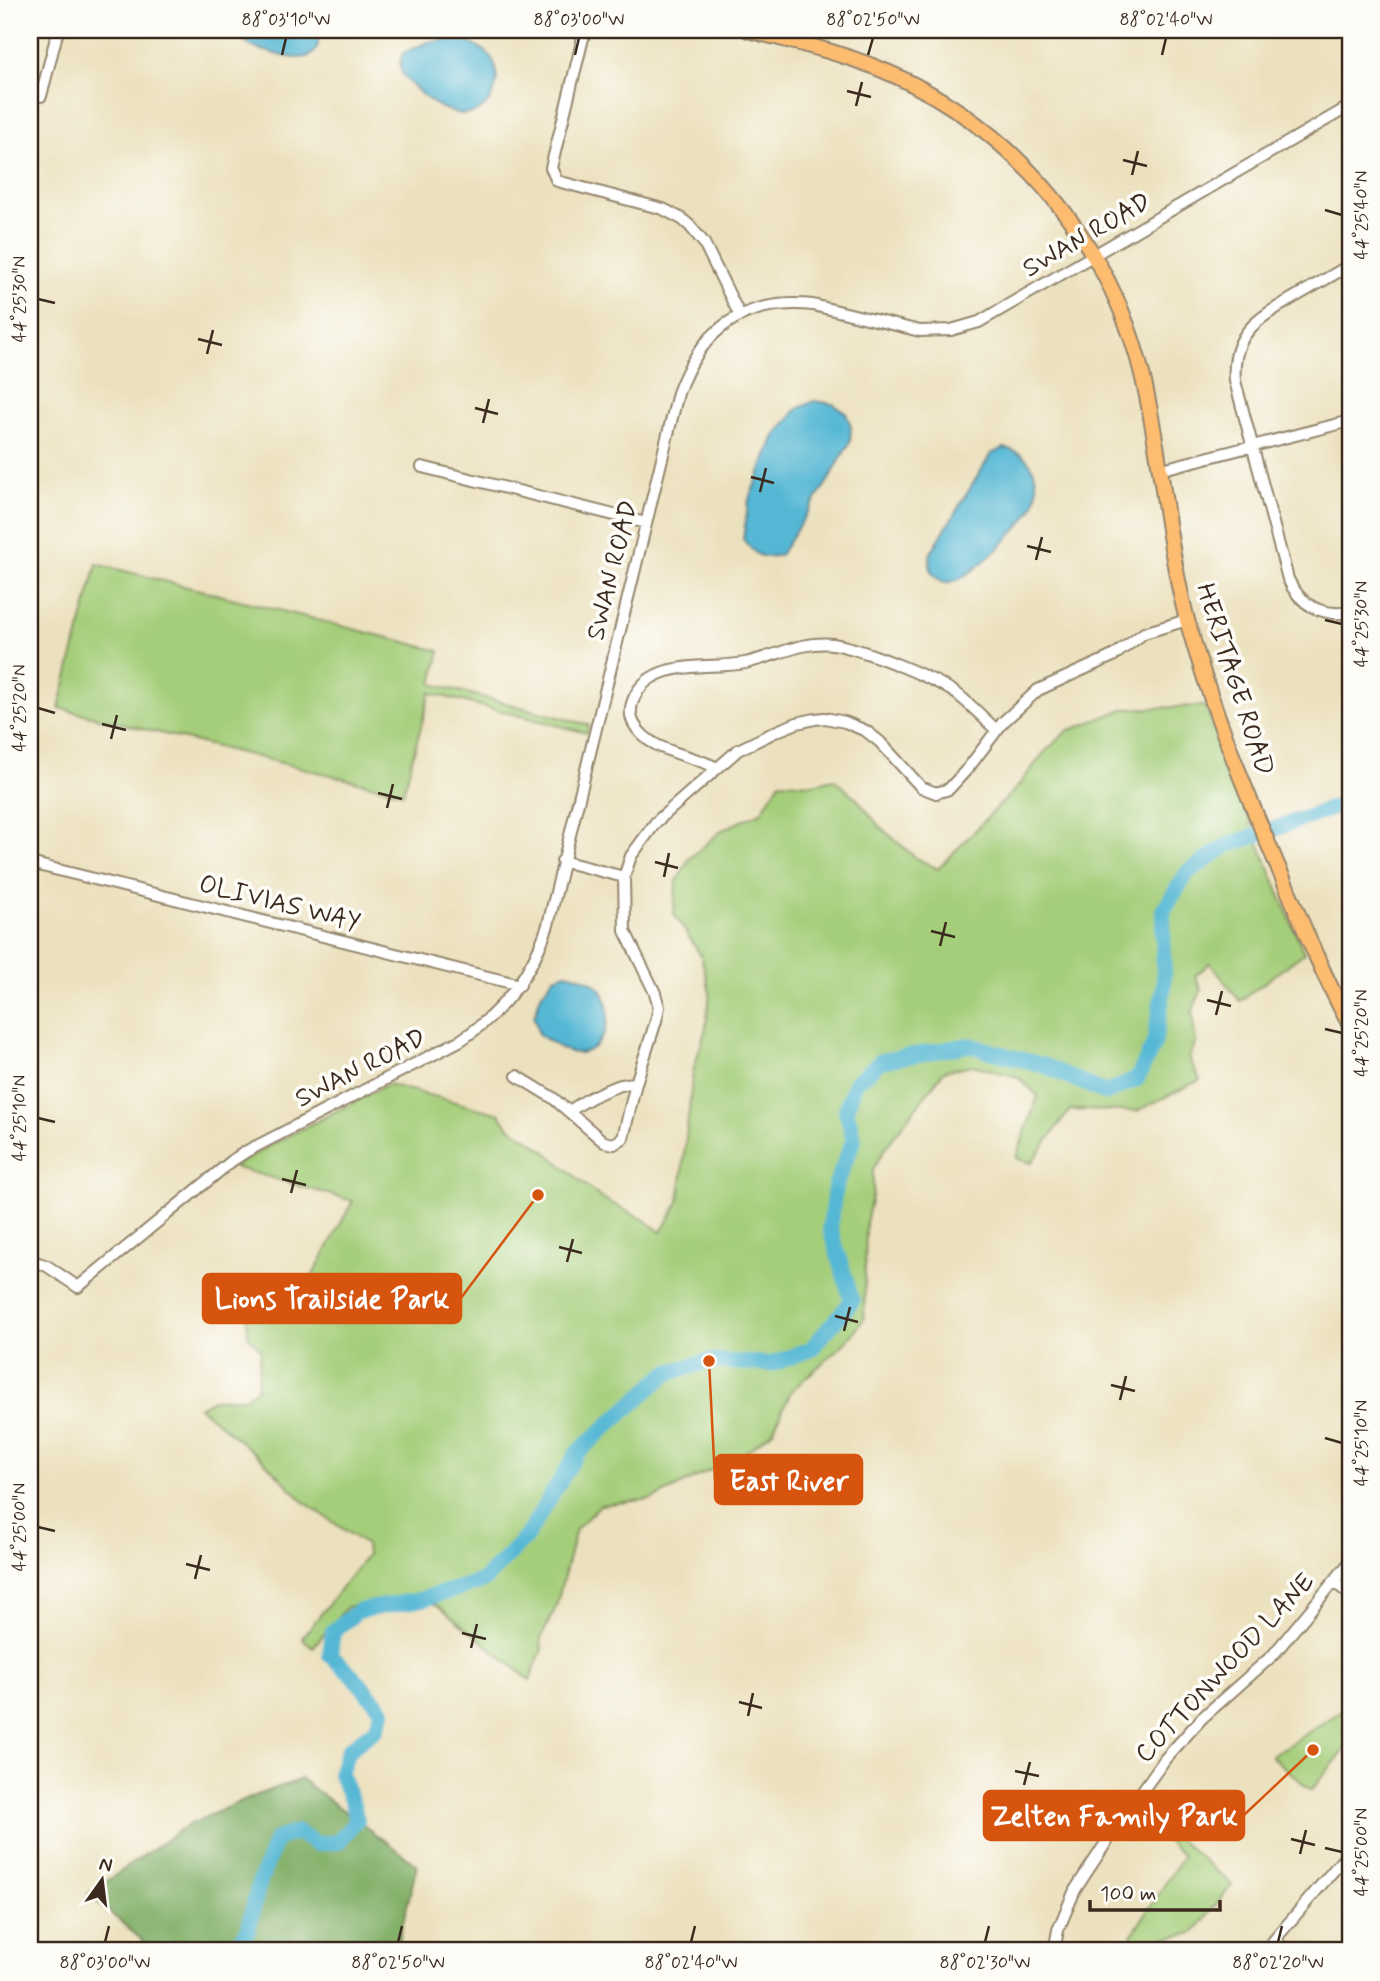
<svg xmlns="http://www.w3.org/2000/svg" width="1380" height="1981" font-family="Mynerve,sans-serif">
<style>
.green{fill:#a5ce7a;stroke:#707c4c;stroke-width:2}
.forest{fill:#84b16a;stroke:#606e44;stroke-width:2}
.water{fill:#55b7d4;stroke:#487079;stroke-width:2}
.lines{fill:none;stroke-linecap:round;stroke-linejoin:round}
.river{stroke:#55b7d4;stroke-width:16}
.minor-casing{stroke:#94866e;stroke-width:14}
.major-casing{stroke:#94866e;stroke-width:18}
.minor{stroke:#fff;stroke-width:10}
.major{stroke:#febc70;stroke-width:14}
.ticks{fill:none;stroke:#3b2a1e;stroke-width:2.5}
.labels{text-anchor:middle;stroke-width:7;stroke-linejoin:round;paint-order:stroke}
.street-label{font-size:26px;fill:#3b2a1e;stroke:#fdfcf7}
.leader{fill:none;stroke:#d7540e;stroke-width:2.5}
.callout-dot{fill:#d7540e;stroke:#fdfcf7;stroke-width:2.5}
.callout{fill:#d7540e;stroke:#d7540e;stroke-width:2.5}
.callout-label{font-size:28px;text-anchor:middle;font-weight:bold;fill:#fff}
.neatline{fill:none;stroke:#3b2a1e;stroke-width:2.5}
.ticks-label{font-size:18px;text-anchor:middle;fill:#3b2a1e}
</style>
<rect width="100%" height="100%" fill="#fdfcf7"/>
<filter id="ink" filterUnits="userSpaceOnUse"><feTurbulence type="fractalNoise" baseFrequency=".0143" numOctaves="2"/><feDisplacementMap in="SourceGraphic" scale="14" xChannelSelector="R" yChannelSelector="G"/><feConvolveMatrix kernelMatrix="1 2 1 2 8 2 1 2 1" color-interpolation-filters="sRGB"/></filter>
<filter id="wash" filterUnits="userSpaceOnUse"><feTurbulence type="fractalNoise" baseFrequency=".00686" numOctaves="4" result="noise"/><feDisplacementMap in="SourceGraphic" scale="28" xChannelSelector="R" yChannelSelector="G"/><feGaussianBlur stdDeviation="1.57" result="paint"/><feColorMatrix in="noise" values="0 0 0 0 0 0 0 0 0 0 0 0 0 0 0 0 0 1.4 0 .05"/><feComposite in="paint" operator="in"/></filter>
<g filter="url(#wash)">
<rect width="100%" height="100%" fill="#ece1be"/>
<path class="green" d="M97 564 440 651 432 684 589 725 587 733 430 693 403 793 59 708Z
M1205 706 1242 802 1304 953 1240 1001 1210 963 1195 976 1201 990 1192 1013 1196 1042 1189 1058 1200 1080 1137 1111 1070 1110 1031 1163 1016 1158 1038 1096 1018 1077 972 1065 944 1071 886 1147 873 1169V1192L866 1223 864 1319 848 1340 791 1391 773 1431 742 1455 652 1499 600 1505 576 1529 556 1607 541 1638 542 1649 530 1680 437 1605 412 1595 347 1607 313 1647 302 1638 367 1555 366 1545 303 1501 262 1459 199 1407 213 1399 244 1398 257 1389 261 1350 248 1335 247 1313 255 1308 288 1321 353 1201 233 1167 271 1145 388 1084 500 1114 508 1126 540 1147 601 1198 643 1219 661 1232 679 1202 693 1072 706 1027 710 993 701 956 674 914 676 883 689 859 722 830 761 812 780 782 812 784 834 779 857 799 879 826 916 858 938 869 1019 785 1042 755 1067 731 1124 709Z
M1350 1701V1744L1311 1790 1271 1756 1343 1710Z
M1139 1804 1232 1885 1193 1933 1135 1943 1130 1938 1183 1856 1134 1811Z"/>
<path class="forest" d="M301 1779 417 1865 396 1951H155L88 1894 186 1826 248 1798Z"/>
<path class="water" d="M241 30H317C325 67 291 59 269 52 263 50 253 49 248 44 244 41 242 35 241 30Z
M454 39C466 42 479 45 488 54 508 74 492 116 463 114 446 113 428 101 416 89 403 77 396 70 403 53L428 42Z
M814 401 833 404 846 413 851 427 850 442 830 478 780 555C760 560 755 555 743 539L749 499 775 436 797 409Z
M1004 448C1017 451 1027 456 1033 469 1037 478 1038 492 1035 501 1029 523 980 567 960 579 955 581 949 582 944 583 931 576 929 569 930 554L991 454Z
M566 973C578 976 591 979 600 989 616 1008 607 1052 578 1053 564 1053 551 1042 539 1035L534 1017 541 995 554 977Z"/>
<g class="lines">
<path class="river" d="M227 1951 234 1947 247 1933 259 1884 276 1839 297 1832 316 1844 338 1842 357 1820 351 1799 340 1774 348 1750 376 1729 383 1711 354 1677 330 1655 333 1631 358 1611 423 1599 483 1581 526 1537 577 1453 667 1373 709 1361 772 1364 811 1349 852 1301 830 1228 835 1187 854 1139 846 1110 855 1083 881 1061 969 1045 1045 1066 1106 1093 1137 1079 1154 1044 1164 986 1163 911 1187 873 1226 846 1350 802"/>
</g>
</g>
<g filter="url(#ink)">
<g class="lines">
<g class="minor-casing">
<path id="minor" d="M585 30 551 168 557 181 663 209 682 219 690 226 704 243 740 316
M41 96 58 30
M1350 265C1331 276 1312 287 1293 298 1257 319 1231 334 1235 381L1288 579C1300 605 1322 617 1350 612
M422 467 646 523
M1159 470 1350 421
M717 768C692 754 650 753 634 724 629 715 630 707 634 698 652 657 710 670 745 663 774 657 803 640 833 644 863 649 933 677 957 694 971 705 984 718 996 730
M562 861 624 877
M30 863 520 985
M517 1076 553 1098 604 1142 614 1144 623 1138 636 1083 656 1021 659 1007 655 993 625 931 624 877 631 856 656 822 738 750 777 731 797 723 815 719 825 718 845 722 866 731 880 742 921 787 936 793 949 789 969 767 1003 722 1038 690 1113 656 1144 633 1187 620
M569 1112C584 1100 617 1082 636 1083
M30 1260 47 1266 78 1287 233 1160 247 1151 461 1040C504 1011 532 974 548 925L678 393C701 329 744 298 813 305L920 331 951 330 979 322 1350 106
M1334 1581 1350 1595
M1274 1940 1288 1951
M1054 1951 1058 1930 1075 1890 1111 1835 1165 1759 1202 1718 1273 1655 1350 1562
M1265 1951 1350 1851"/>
</g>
<g class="major-casing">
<path id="major" d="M748 30C798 43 849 54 896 76 1018 133 1110 244 1142 374 1162 455 1166 540 1187 620 1212 710 1248 798 1285 883 1305 931 1325 979 1350 1025"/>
</g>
<use href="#minor" class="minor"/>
<use href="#major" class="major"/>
</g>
</g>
<path class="ticks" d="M282 55 286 38M575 55 579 38M868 55 873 38M1162 55 1166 38M847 91 871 97M856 106 862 82M1123 160 1147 166M1132 175 1138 151M1325 210 1342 215M38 299 55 303M198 339 222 345M207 354 213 330M475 408 498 414M483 423 489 399M751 477 774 483M760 492 766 468M1027 546 1051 552M1036 560 1042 537M1325 620 1342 624M38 708 55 713M102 724 126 730M111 739 117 715M378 793 402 799M387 808 393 784M655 862 678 868M664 877 669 853M931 931 955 937M940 946 946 922M1207 1000 1231 1006M1216 1015 1222 991M1325 1029 1342 1033M38 1118 55 1122M282 1179 306 1185M291 1193 297 1170M559 1247 582 1253M567 1262 573 1239M835 1316 858 1322M844 1331 850 1307M1111 1385 1135 1391M1120 1400 1126 1376M1325 1438 1342 1443M38 1527 55 1531M186 1564 210 1570M195 1579 201 1555M462 1633 486 1639M471 1648 477 1624M739 1702 762 1708M748 1716 753 1693M1015 1771 1039 1776M1024 1785 1030 1762M1291 1839 1315 1845M1325 1848 1342 1852M1300 1854 1306 1830M105 1942 109 1926M398 1942 402 1926M691 1942 695 1926M985 1942 989 1926M1278 1942 1282 1926"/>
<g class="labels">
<g class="street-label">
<text transform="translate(1086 234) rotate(-30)" y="9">SWAN ROAD</text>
<text transform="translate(611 570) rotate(-76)" y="9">SWAN ROAD</text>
<text transform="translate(1236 679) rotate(72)" y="9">HERITAGE ROAD</text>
<text transform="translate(280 902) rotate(14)" y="9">OLIVIAS WAY</text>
<text transform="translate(360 1067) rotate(-27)" y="9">SWAN ROAD</text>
<text transform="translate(1224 1667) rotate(-47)" y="9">COTTONWOOD LANE</text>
</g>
</g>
<path class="leader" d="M538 1195L461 1298M709 1361L715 1480M1313 1750L1244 1815"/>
<g class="callout-dot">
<circle cx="538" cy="1195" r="7"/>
<circle cx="709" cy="1361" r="7"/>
<circle cx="1313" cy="1750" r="7"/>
</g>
<g class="callout">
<rect x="203" y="1274" width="258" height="49" rx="7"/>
<rect x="715" y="1455" width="147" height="49" rx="7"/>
<rect x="984" y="1791" width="260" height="49" rx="7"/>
</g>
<g class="callout-label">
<text x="332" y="1308">Lions Trailside Park</text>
<text x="789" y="1490">East River</text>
<text x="1114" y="1825">Zelten Family Park</text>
</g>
<rect width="1380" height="1981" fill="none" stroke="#fdfcf7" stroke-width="77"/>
<g transform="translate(102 1880) rotate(14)" stroke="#fdfcf7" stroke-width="5" paint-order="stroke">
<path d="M0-5L12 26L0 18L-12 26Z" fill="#3b2a1e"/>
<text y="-10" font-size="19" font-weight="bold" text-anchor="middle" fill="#3b2a1e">N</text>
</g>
<path d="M1090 1900v10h130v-10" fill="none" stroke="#3b2a1e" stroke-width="3.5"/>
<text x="1100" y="1900" font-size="21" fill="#3b2a1e" stroke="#fdfcf7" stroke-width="5" paint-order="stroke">100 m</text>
<rect x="38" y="38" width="1304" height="1904" class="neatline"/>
<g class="ticks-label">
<text x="286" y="25">88°03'10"W</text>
<text x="579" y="25">88°03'00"W</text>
<text x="873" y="25">88°02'50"W</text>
<text x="1166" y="25">88°02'40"W</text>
<text transform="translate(1361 215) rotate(-90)" y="6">44°25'40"N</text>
<text transform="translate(19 299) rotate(-90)" y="6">44°25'30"N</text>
<text transform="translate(1361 624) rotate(-90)" y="6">44°25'30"N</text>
<text transform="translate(19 708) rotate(-90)" y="6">44°25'20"N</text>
<text transform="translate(1361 1033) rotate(-90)" y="6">44°25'20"N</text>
<text transform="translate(19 1118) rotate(-90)" y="6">44°25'10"N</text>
<text transform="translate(1361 1443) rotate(-90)" y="6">44°25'10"N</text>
<text transform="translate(19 1527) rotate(-90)" y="6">44°25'00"N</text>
<text transform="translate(1361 1852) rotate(-90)" y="6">44°25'00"N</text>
<text x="105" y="1968">88°03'00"W</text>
<text x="398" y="1968">88°02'50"W</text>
<text x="691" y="1968">88°02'40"W</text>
<text x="985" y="1968">88°02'30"W</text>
<text x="1278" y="1968">88°02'20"W</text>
</g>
</svg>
